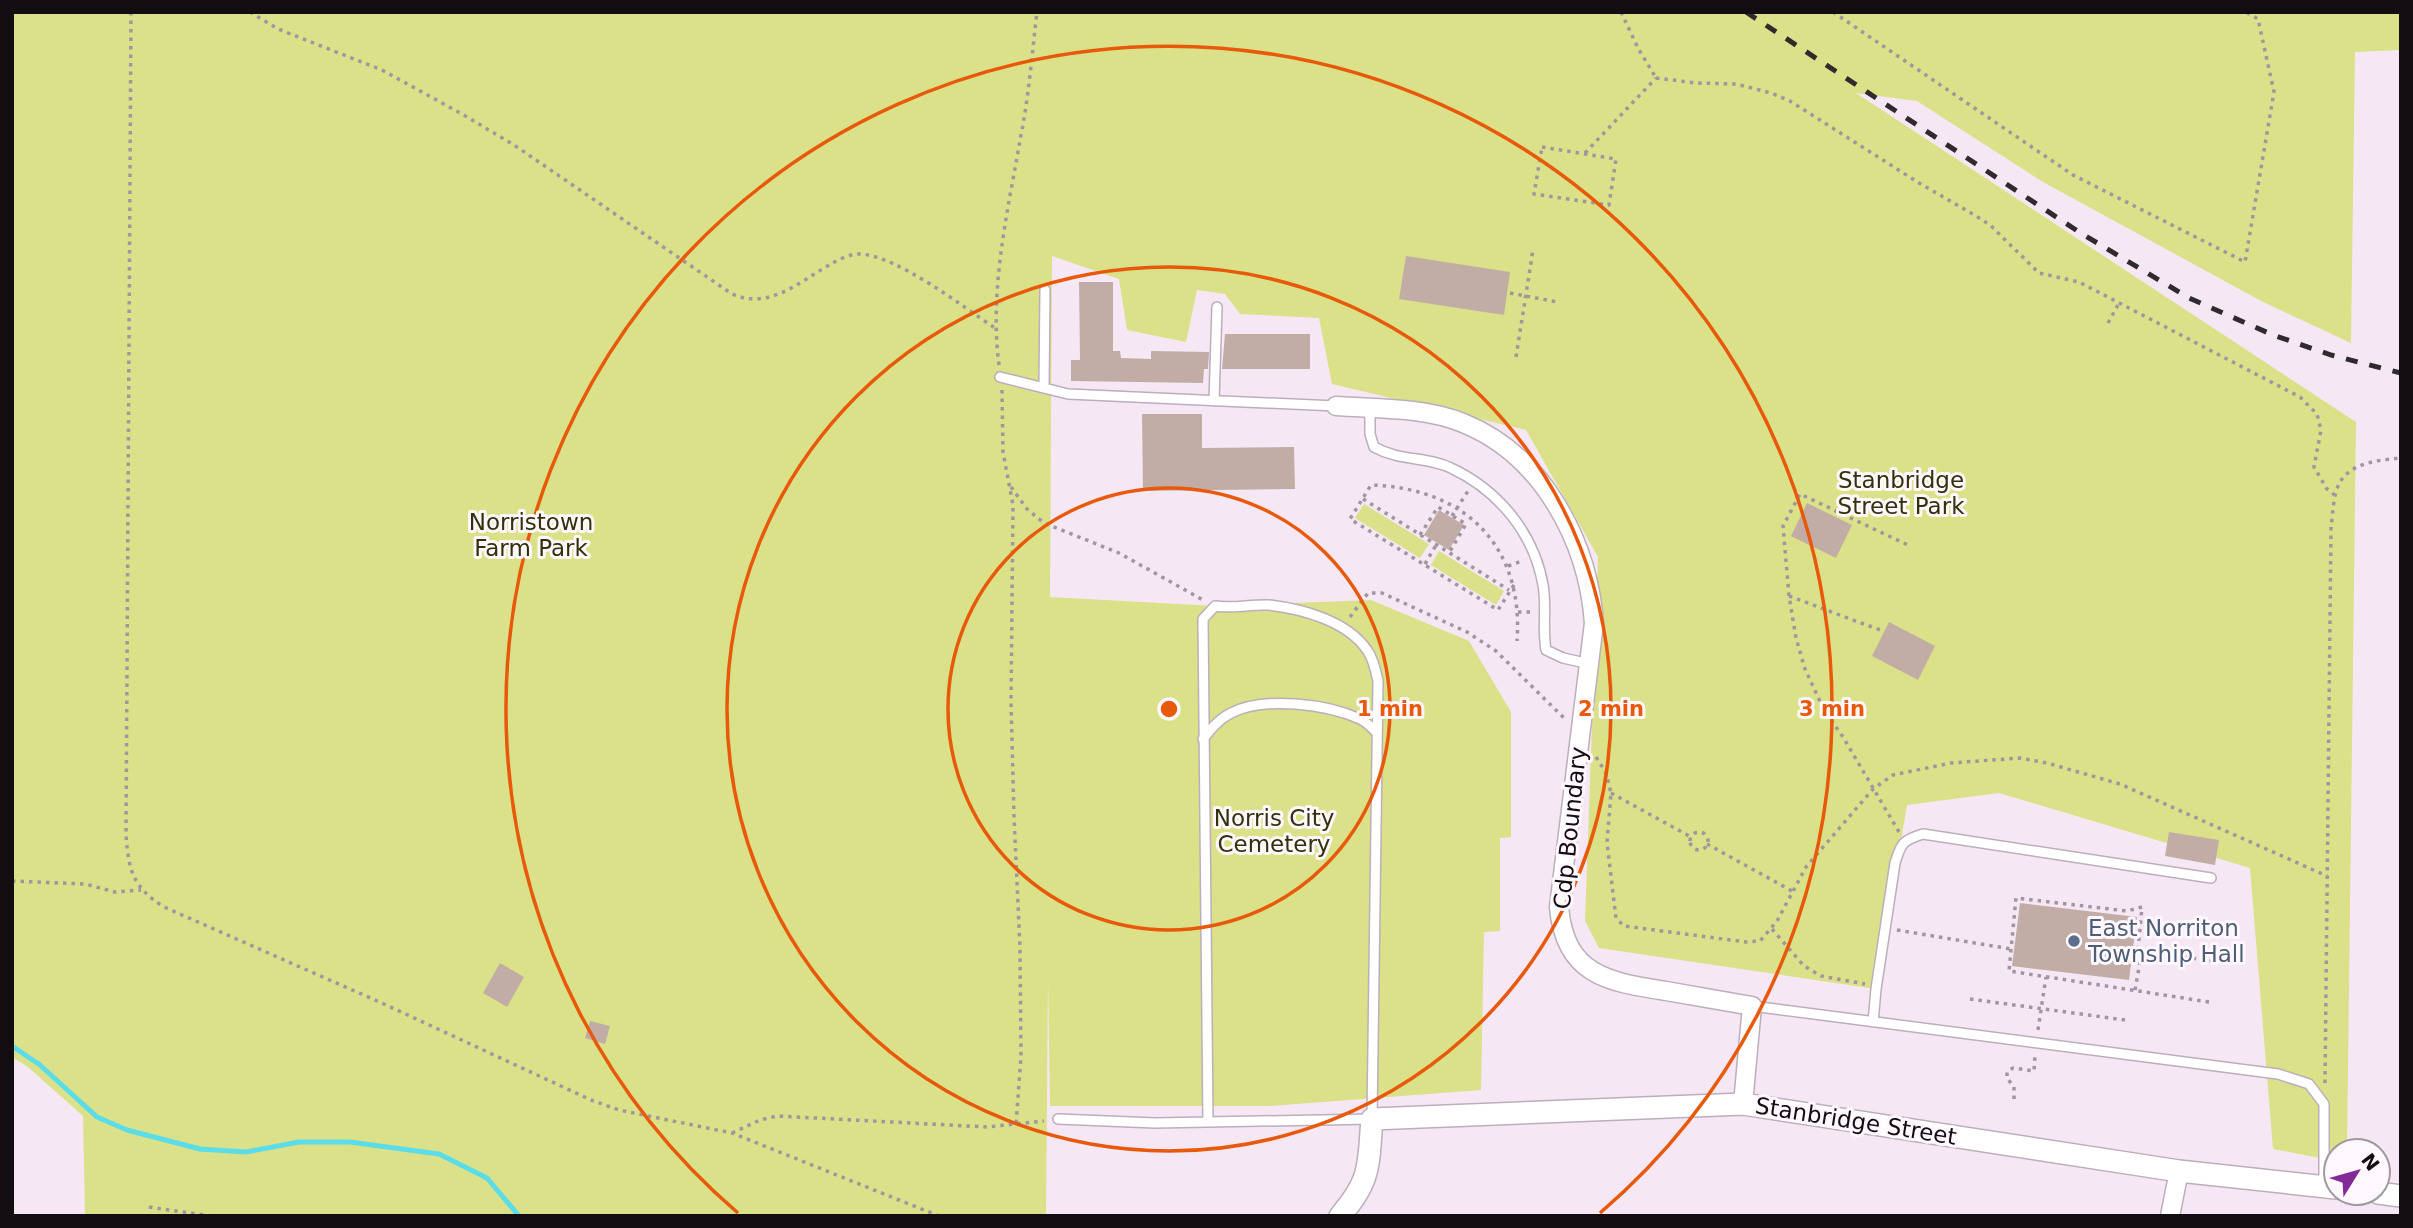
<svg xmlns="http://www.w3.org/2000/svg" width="2413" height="1228" font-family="'DejaVu Sans',sans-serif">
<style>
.green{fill:#dae188}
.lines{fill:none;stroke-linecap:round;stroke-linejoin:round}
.stream{stroke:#5bdde9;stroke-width:5}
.building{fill:#c1ada6}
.service-casing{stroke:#bcaebb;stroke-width:12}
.minor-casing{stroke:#bcaebb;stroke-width:21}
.tertiary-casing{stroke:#bcaebb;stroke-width:24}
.path{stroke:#a196a0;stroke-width:3.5;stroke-dasharray:3.5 5;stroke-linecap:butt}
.service{stroke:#fff;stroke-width:9}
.minor{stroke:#fff;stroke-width:18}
.tertiary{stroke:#fff;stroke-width:21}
.rail{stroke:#302a2f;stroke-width:5;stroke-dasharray:12 12;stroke-linecap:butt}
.ring{fill:none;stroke:#e8590c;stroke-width:3.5}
.service-dot{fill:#5c6f8a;stroke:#fef7fd;stroke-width:2.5}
.labels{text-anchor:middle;stroke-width:6;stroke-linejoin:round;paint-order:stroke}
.park-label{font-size:23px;fill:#30320b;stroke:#fef7fd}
.street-label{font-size:23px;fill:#120d11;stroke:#fef7fd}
.service-label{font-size:23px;fill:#4e5e75;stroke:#fef7fd;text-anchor:start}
.centre{fill:#e8590c;stroke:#fef7fd;stroke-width:3.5}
.ring-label{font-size:21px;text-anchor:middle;font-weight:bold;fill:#e8590c;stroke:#fef7fd;stroke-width:6;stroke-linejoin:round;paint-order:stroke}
</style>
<rect width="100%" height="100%" fill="#f6e7f5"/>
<path class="green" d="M12 12H2401V50L2355 52 2351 343 2263 302 2043 182 1917 101 1856 93 2356 422 2347 1151H2336V1161L2273 1149 2250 868 1999 793 1907 805 1876 989 1599 948 1585 921 1598 557 1526 430 1332 384 1319 318 1240 314 1225 294 1197 290 1186 342 1127 330 1119 279 1052 256 1050 597 1215 606 1371 600 1469 641 1511 712V837L1500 838V931L1484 932 1481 1090 1269 1106H1050L1048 979 1046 1216H85L83 1116 28 1067 12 1057Z
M1364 504 1429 544 1420 558 1355 518Z
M1439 551 1504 591 1496 605 1431 565Z"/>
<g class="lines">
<path class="stream" d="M12 1046 40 1065 97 1117 127 1130 200 1149 246 1152 299 1142H350L439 1154 487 1178 519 1216"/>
</g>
<path class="building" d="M1406 256 1510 272 1504 315 1399 299Z
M1079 282H1113V351H1120L1121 358 1151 359V351L1209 352 1208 369H1204L1203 383 1071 381V360H1080Z
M1225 334H1310V369H1222Z
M1142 414H1202V448L1294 447 1295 489 1143 491Z
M1807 503 1852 525 1836 558 1791 536Z
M1439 510 1464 525 1449 550 1424 535Z
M1889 622 1935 646 1918 680 1872 656Z
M2169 832 2219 840 2215 865 2165 856Z
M2020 903 2137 917 2129 980 2012 966Z
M500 963 524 977 507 1007 483 993Z
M590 1021 610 1026 605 1044 585 1038Z"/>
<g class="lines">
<g class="service-casing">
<path id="service" d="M1000 377 1068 394 1336 406
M1044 387 1045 290
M1214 401 1217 307
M1370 409V434L1374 447C1401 462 1427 456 1451 468 1498 490 1534 533 1543 585 1547 606 1542 628 1546 650L1563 658 1590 664
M1203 739C1211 729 1219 719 1231 713 1265 696 1327 704 1360 719 1367 722 1372 728 1377 733
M1752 1006 2278 1074 2309 1084 2324 1104V1186
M1873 1022 1876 989 1895 863C1901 843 1903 840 1923 834L2211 878
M1058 1119 1155 1123 1372 1119 1378 681C1376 671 1373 658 1367 650 1347 621 1303 609 1269 605 1251 604 1233 609 1215 606L1203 619 1208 1122"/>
</g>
<g class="minor-casing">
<path id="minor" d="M1336 406C1377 409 1424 407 1463 423 1543 455 1588 542 1594 623L1559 907C1565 976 1609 982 1666 991 1695 996 1723 1001 1752 1006L1743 1104
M2170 1216 2179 1171"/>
</g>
<g class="tertiary-casing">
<path id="tertiary" d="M2378 1193 2401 1196
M1340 1216C1372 1179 1368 1165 1372 1119L1743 1104 2179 1171 2336 1188"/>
</g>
<path class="path" d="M131 12 126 836C129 872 133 887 164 907L384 1004 591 1100 619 1110 732 1133 939 1216
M250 12 278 29 382 70 462 114 514 145 732 294C769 310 798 283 829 265 838 260 849 254 859 254 897 255 963 307 995 328
M1621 12 1638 48 1656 78
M1833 12 2073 175 2245 262 2274 92 2258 19 2246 12
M1656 78 1696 83 1736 84 1771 93 1790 101 1919 183 1976 216 1990 225 2039 273 2079 282 2300 397 2317 414 2321 430 2314 467 2327 489 2336 496
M1542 147 1616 159 1609 205 1534 194Z
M1585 153 1656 78
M1510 293 1557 302
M2108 323 2119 303
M1516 357 1533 250
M999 365C989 289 1008 210 1021 135 1029 95 1032 53 1037 12
M1002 390 1003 452 1013 505 1011 702 1014 816 1020 948 1021 1056 1016 1125
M1011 487 1027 509 1044 523 1119 553 1203 600
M1363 499 1509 590
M1452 516 1468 491
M1420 535 1438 507 1466 524 1449 553
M1425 564 1436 545
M1508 566 1522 561
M1514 585 1498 610 1350 519 1371 485C1465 488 1524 546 1517 641
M1789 596 1880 630
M1518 612H1534
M1350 617 1368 593H1382L1467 632 1496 651 1565 719
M1596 757 1606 773 1611 793 1607 843 1616 918 1624 926 1746 942 1760 941 1777 921 1806 867 1873 789 1893 775 1951 763 2020 758 2047 763 2120 784 2327 876
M1611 793 1691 837
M1899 832 1843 737 1824 710 1805 669 1796 638 1789 596 1783 526 1800 494 1910 546
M1690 841a9 9 0 1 1 18 0a9 9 0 1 1-18 0Z
M1707 844 1792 891
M12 881 85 884 115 892 141 890
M1772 929 1804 966 1821 976 1865 984
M1897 930 2011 949
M2135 990 2142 951
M1970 999 2125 1020
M2209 1002 2009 971 2016 898 2127 911 2142 907 2138 950 2212 961
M2038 1030 2046 977
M2325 1083 2331 527C2333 514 2333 494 2340 482 2352 462 2380 460 2401 458
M2014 1099V1087L2007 1078V1072L2013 1068 2034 1071 2035 1055
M732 1133 760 1120 777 1116 987 1127 1044 1121
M149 1207 211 1216"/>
<use href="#service" class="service"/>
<use href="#minor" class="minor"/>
<use href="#tertiary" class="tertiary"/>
<path class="rail" d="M1746 12 2079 232 2189 298 2273 335 2331 355 2401 373"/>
</g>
<g class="ring">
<circle cx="1169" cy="709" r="221"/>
<circle cx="1169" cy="709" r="442"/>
<path d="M738 1213A663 663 0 1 1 1600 1213"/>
</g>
<circle class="service-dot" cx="2074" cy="941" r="7"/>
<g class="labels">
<g class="park-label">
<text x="1901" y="488">Stanbridge<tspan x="1901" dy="26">Street Park</tspan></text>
<text x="531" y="530">Norristown<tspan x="531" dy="26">Farm Park</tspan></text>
<text x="1274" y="826">Norris City<tspan x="1274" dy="26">Cemetery</tspan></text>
</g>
<g class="street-label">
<text transform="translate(1570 828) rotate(-84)" y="8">Cdp Boundary</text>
<text transform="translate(1856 1121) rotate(9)" y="8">Stanbridge Street</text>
</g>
<g class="service-label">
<text x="2088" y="936">East Norriton<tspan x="2088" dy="26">Township Hall</tspan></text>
</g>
</g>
<circle cx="1169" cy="709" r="10" class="centre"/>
<g class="ring-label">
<text x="1390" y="716">1 min</text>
<text x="1611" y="716">2 min</text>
<text x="1832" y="716">3 min</text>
</g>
<rect width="2413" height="1228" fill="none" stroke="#120d11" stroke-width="28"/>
<g transform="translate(2357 1172) rotate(53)"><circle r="33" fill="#fef7fd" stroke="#a0999f" stroke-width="2"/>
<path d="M0-5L12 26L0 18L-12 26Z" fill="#842a97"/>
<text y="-10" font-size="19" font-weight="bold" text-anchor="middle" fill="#120d11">N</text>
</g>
</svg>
